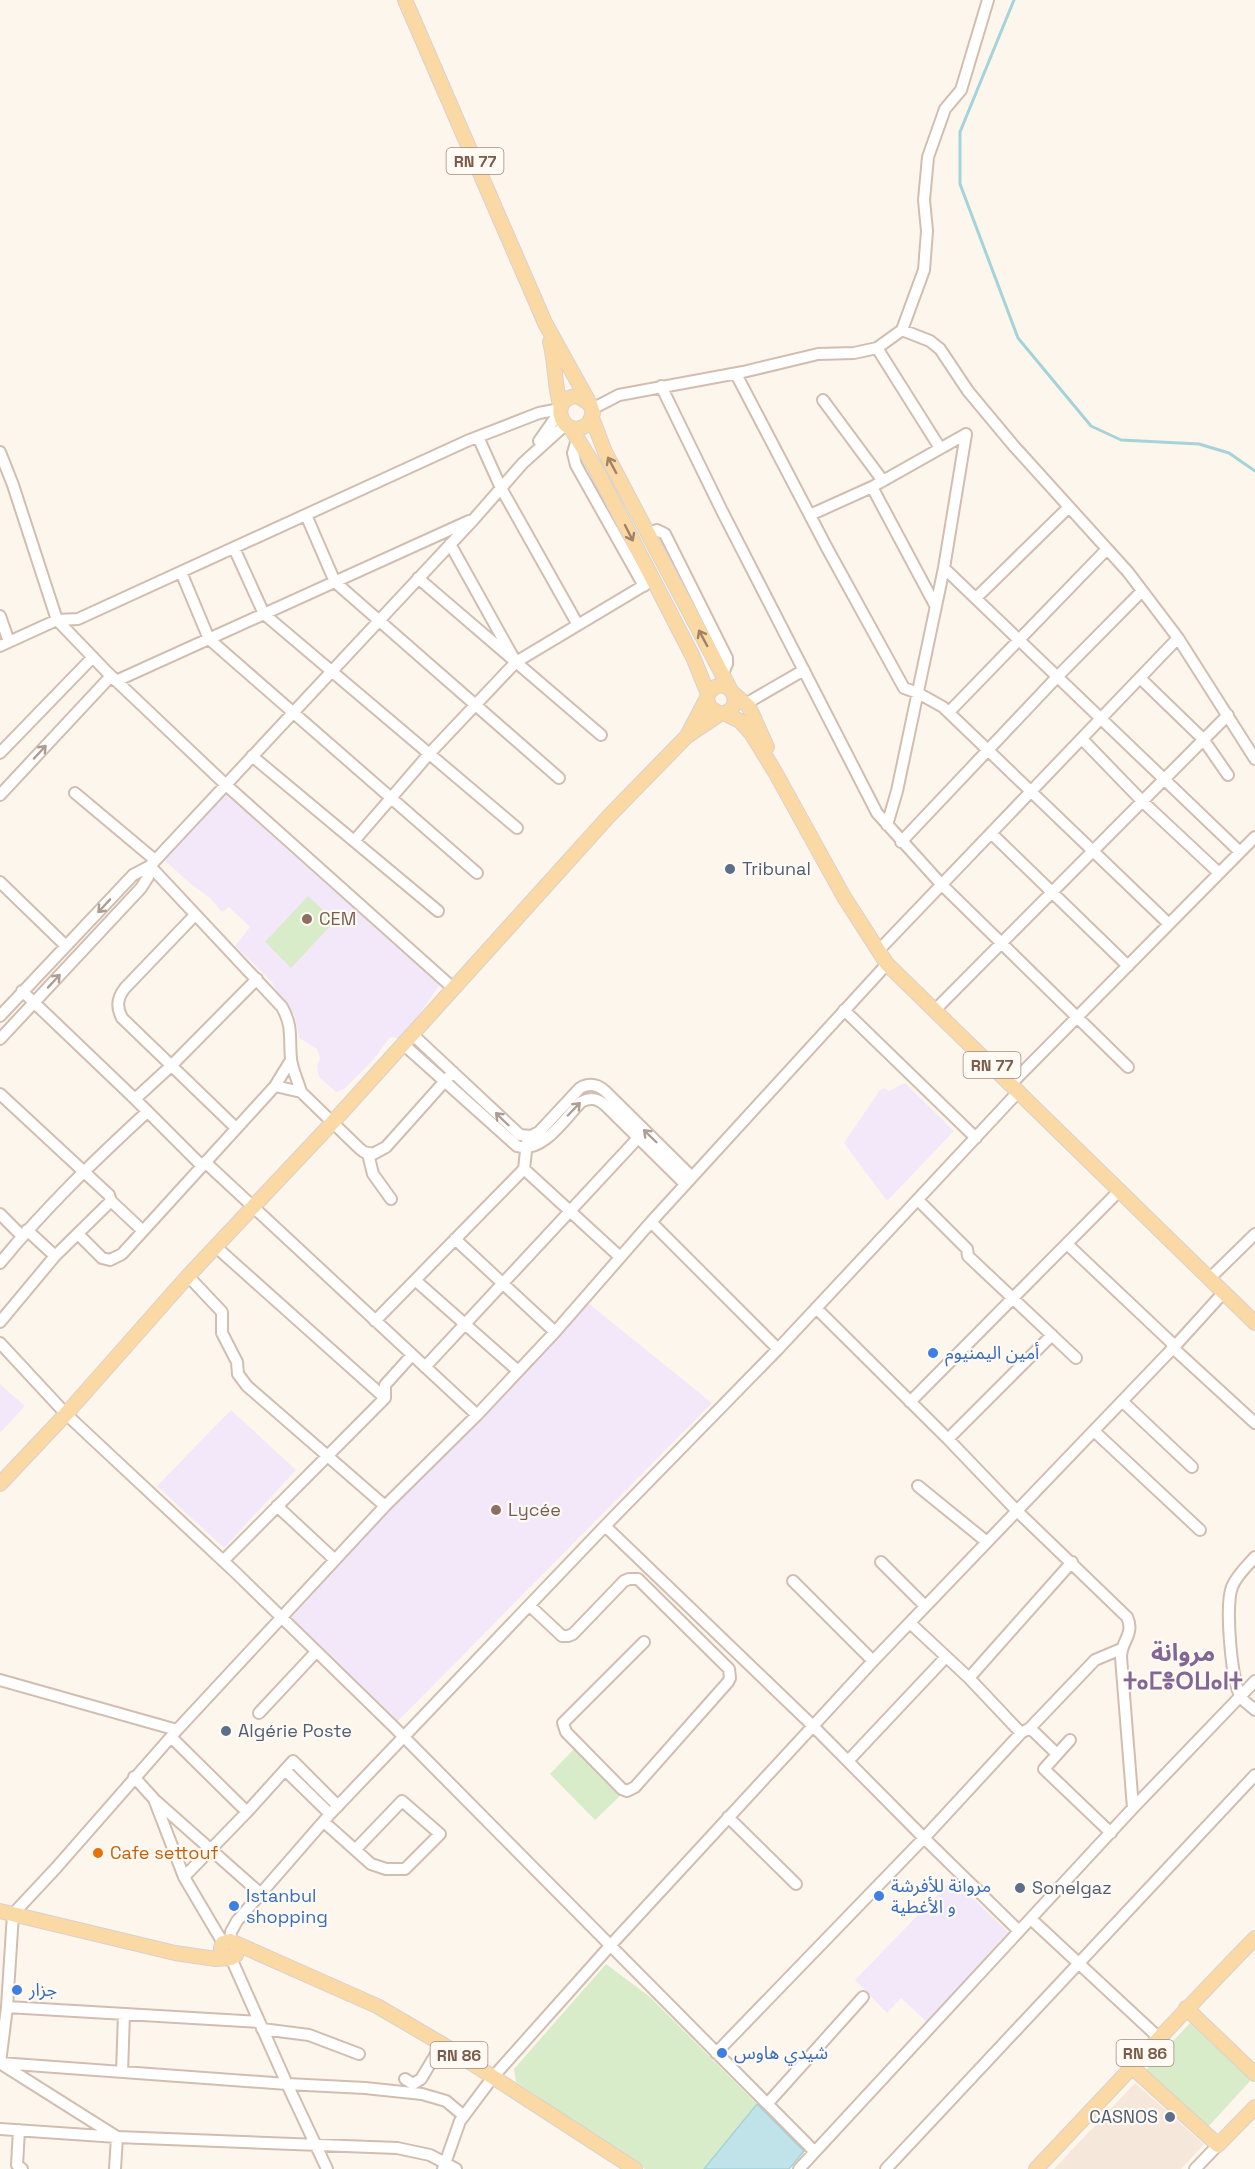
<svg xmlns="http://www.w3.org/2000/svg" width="1255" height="2169" font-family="'Space Grotesk','Noto Sans Arabic','Noto Sans Tifinagh',sans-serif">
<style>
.residential{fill:#f5e8da}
.education{fill:#f3e8fa}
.green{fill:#d8ecc9}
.water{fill:#bfe3e8;stroke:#a5d3da;stroke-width:1.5}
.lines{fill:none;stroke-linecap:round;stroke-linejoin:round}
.stream{stroke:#a5d3da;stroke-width:3}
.minor-casing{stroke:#d1beb0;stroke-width:14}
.major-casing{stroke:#dad1cd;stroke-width:16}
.minor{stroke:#fff;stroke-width:10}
.major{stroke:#fbd9a5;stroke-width:14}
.oneway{stroke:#a18267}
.oneway2{stroke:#af9d94}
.service-dot{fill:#5c6f8a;stroke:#fffaf3;stroke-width:2}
.education-dot{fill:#8d6e63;stroke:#fffaf3;stroke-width:2}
.shop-dot{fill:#3f7fe0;stroke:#fffaf3;stroke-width:2}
.food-dot{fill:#e8710a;stroke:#fffaf3;stroke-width:2}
.labels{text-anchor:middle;stroke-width:4.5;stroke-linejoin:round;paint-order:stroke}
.shield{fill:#fffaf3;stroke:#a28b7f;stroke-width:1.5}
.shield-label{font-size:16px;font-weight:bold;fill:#7a5c4d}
.service-label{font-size:18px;fill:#4e5e75;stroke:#fffaf3;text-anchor:start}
.education-label{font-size:18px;fill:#785e54;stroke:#fffaf3;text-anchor:start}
.shop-label{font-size:18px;fill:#366cbe;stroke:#fffaf3;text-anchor:start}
.food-label{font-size:18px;fill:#c56008;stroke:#fffaf3;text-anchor:start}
.district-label{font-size:24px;font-weight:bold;fill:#846695;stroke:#fffaf3}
</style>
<rect width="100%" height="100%" fill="#fdf6ec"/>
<path class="residential" d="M1135 2083 1204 2144 1181 2169H1054Z"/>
<path class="education" d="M229 790 441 983 402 1039 390 1037 374 1059 344 1089 336 1092 319 1077 317 1066 320 1058 317 1049 299 1038 295 1017 278 994 272 982 235 946 250 927 229 907 222 912 209 897 192 885 162 858Z
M905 1083 954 1131 887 1201 844 1143 880 1090 884 1088 889 1091Z
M588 1303 712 1403 393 1726 283 1618Z
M0 1384 25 1406 0 1433Z
M231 1410 296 1470 224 1548 157 1486Z
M953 1879 1008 1932 927 2022 901 1998 887 2013 855 1980Z"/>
<path class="green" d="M308 896 335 921 291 968 265 942Z
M575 1748 622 1794 595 1820 550 1774Z
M606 1964 650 1997 757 2104 704 2169H645L516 2082 514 2069Z
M1190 2023 1251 2080 1207 2128 1145 2071Z"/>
<path class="water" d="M757 2104 804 2151 789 2169H704Z"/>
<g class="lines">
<path class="stream" d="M1014 0 960 132V184L1018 338 1091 426 1121 440 1199 444 1229 453 1255 471"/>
<g class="minor-casing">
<path id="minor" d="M902 330 930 341 940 349 968 391 1013 445 1128 572 1178 638 1255 759
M877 348 940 448
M736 374 827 548 904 688 918 693 943 707 1169 924
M661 386 722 511 877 813 941 884 1128 1067
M823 400 883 481
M592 409 619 395 743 372 818 354 854 353 877 348 902 330 924 270 927 231 924 200 928 157 945 109 961 90 988 0
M478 437 501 488 578 625
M577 439 573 453 576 465 644 586
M539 441 560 411
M0 452 13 485 57 620 107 672 225 784 453 988
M872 487 935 605
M306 515 335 582 559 778
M810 515 872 487 966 434
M647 533 657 530 665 534 727 658V664L723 673
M450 544 513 657
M234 548 264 614 517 828
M944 568 1240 852
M181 572 209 639 477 873
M418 578 601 735
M976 598 1069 507
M0 616 9 642
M0 646 57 620 78 619 467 441 539 413 560 409
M1140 678 1203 739 1228 775
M116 681 469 521
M747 703 804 670
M949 712 1107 549
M1082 739 1142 801 1219 873
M0 753 93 657
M252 756 438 911
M75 793 155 860
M0 795 111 676
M887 825 897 791 944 568 966 434
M991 833 1128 966
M354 841 429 754 516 662 653 580
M901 842 1058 676 1142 591
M150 866 282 1007C293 1027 289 1037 291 1059 292 1069 298 1081 301 1092
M0 882 66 946
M195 915 125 988C117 998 116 1007 122 1018L236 1128
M878 951 1178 638
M22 991 135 1099 202 1166
M844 1010 976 1138
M935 1010 1228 715
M0 1016 133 875 150 866 474 519 523 463 565 425
M412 1034 520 1135 531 1136 539 1132 580 1088C589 1083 597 1084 605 1091L692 1177
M0 1039 141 888 148 877V869
M403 1044 517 1146C543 1154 565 1118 581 1102 590 1097 597 1098 605 1105L685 1184
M1011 1084 1255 837
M275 1086 291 1060
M0 1094 109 1195 111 1201
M135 1099 171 1066 257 979
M368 1154 373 1174 391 1199
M205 1162 477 1415
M524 1169 620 1257
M918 1200 967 1249 968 1256 1076 1358
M0 1214 22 1236
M651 1222 778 1349
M27 1230 55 1256
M78 1234 102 1258 110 1260 122 1254 143 1231
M455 1239 555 1332
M1067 1244 1175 1346
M216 1247 385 1398
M0 1263C45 1208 95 1160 147 1112
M188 1276 222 1312V1333L237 1362 238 1374 247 1386 385 1506
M1210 1278 1255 1234
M415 1280 518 1371
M816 1308 948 1439 1016 1510 1127 1617C1135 1634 1121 1641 1121 1657L1133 1808
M375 1321 524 1169 527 1142
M0 1322 55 1256 111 1201 143 1231 275 1086 301 1092 360 1149 364 1152 373 1154 386 1147 453 1072
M0 1343 66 1414 235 1572 393 1726 814 2151
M1172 1347 1255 1423
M425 1367 638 1138
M1122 1401 1192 1467
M910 1402 1120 1190
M1094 1431 1200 1530
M948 1439 1052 1335
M918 1486 987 1542
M277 1506 335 1560
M605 1526 813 1726 924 1838 1019 1931
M1255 1557C1247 1566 1236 1576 1232 1587 1225 1604 1231 1682 1241 1697 1244 1702 1251 1706 1255 1710
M223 1561 385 1398V1385L412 1355
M881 1562 925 1606
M793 1581 873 1661
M530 1606 562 1636H568L573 1634 624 1581 629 1579H638L729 1669 730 1678 728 1682 635 1787 627 1791 622 1789 566 1732 563 1723 644 1642
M910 1623 969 1678 1021 1733
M969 1678 1072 1562
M0 1680 177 1730
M259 1713 316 1652
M1030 1728 1057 1754
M171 1737 247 1812
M1070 1740 1044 1769 1111 1833
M848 1761 946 1657
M285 1770 330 1814
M134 1777 154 1799 184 1877 223 1943
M156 1801 261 1894
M728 1817 796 1884
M324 1822 371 1864 386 1869H405L440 1834 402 1801 355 1850
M184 1877 247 1812 293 1761 338 1806
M1031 1919 1158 2037
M230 1941 231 1932 237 1921 330 1814 605 1526 778 1349 1019 1091
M231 1958 287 2084 327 2169
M7 2007 259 2022
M262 2029 309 2035 359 2054
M716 2053 924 1838 1021 1733 1030 1728 1095 1660 1121 1649
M0 2063 7 2007 13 1914 56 1868 177 1730 385 1506 477 1415 555 1332 651 1222 887 964
M0 2063 287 2084 365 2088 422 2094 446 2101 464 2116
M3 2065 117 2137 115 2169
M122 2072 124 2014
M405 2079 413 2084 421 2079 442 2044
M768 2103 863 1997
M0 2129 117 2137 397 2148 430 2155 456 2169
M19 2130 17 2165 22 2169
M443 2169 460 2121 493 2077 609 1947 873 1661 1175 1346 1224 1292
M799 2169 1133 1808 1255 1681
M886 2169 1255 1775
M1195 2169 1218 2145"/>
</g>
<g class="major-casing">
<path id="major" d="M405 0 545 323 590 404 593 413 589 423C564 445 545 397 578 396L590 404
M550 342C556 364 554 386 561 408
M592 418 605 452 730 689
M570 427 595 467 693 657 708 694 707 698 709 707 720 714C751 709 726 668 708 694
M733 693 749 707 767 747
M724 713 740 721 751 733 775 772 844 897 887 964 1255 1323
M688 734 707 698
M0 1484 66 1414 188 1276 333 1122 609 816 687 736 720 714
M0 1911 175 1953 216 1959 231 1958 236 1955 237 1946 230 1941 223 1943 221 1948 223 1956 228 1958
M235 1943 377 2006 442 2044 635 2169
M1186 2008 1255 2074
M1132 2067 1218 2145 1255 2107
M1036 2169C1109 2092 1181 2014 1255 1938"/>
</g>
<use href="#minor" class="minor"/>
<use href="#major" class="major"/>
</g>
<defs><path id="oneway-shaft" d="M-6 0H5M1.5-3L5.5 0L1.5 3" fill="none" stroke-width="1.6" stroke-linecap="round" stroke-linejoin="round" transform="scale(1.5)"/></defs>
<g class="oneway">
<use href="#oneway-shaft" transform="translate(612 465) rotate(-118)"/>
<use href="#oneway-shaft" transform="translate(629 533) rotate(63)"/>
<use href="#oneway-shaft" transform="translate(703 638) rotate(-118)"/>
</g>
<g class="oneway2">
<use href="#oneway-shaft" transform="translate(40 752) rotate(-47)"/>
<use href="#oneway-shaft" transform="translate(104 906) rotate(133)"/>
<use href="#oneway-shaft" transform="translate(54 981) rotate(-47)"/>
<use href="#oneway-shaft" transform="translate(574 1109) rotate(-46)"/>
<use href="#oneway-shaft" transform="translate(502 1119) rotate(-136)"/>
<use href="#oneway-shaft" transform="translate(650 1136) rotate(-136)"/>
</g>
<g class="service-dot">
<circle cx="730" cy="869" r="6"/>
<circle cx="226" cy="1731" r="6"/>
<circle cx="1020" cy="1888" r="6"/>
<circle cx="1170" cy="2117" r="6"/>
</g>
<g class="education-dot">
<circle cx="307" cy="919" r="6"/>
<circle cx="496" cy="1510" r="6"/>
</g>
<g class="shop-dot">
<circle cx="933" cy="1353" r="6"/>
<circle cx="879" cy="1896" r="6"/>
<circle cx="234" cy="1906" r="6"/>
<circle cx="17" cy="1990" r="6"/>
<circle cx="722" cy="2053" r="6"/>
</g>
<circle class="food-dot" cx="98" cy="1853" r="6"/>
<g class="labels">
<g class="shield">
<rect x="446.5" y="148" width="57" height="26" rx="4.5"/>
<rect x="963.5" y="1052" width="57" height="26" rx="4.5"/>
<rect x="1116.5" y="2040" width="57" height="26" rx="4.5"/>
<rect x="430.5" y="2042" width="57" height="26" rx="4.5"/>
</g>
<g class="shield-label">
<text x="475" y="167">RN 77</text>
<text x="992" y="1071">RN 77</text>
<text x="1145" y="2059">RN 86</text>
<text x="459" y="2061">RN 86</text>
</g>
<g class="service-label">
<text x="742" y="875">Tribunal</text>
<text x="238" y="1737">Algérie Poste</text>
<text x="1032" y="1894">Sonelgaz</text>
<text x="1158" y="2123" text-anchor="end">CASNOS</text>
</g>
<g class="education-label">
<text x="319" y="925">CEM</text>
<text x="508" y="1516">Lycée</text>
</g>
<g class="shop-label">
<text x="945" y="1359">أمين اليمنيوم</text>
<text x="891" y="1892">مروانة للأفرشة<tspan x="891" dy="21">و الأغطية</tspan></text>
<text x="246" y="1902">Istanbul<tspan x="246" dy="21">shopping</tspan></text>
<text x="29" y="1996">جزار</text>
<text x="734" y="2059">شيدي هاوس</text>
</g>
<g class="food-label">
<text x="110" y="1859">Cafe settouf</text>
</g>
<g class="district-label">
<text x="1183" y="1661">مروانة<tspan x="1183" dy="28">ⵜⴰⵎⴻⵔⵡⴰⵏⵜ</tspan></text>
</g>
</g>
</svg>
